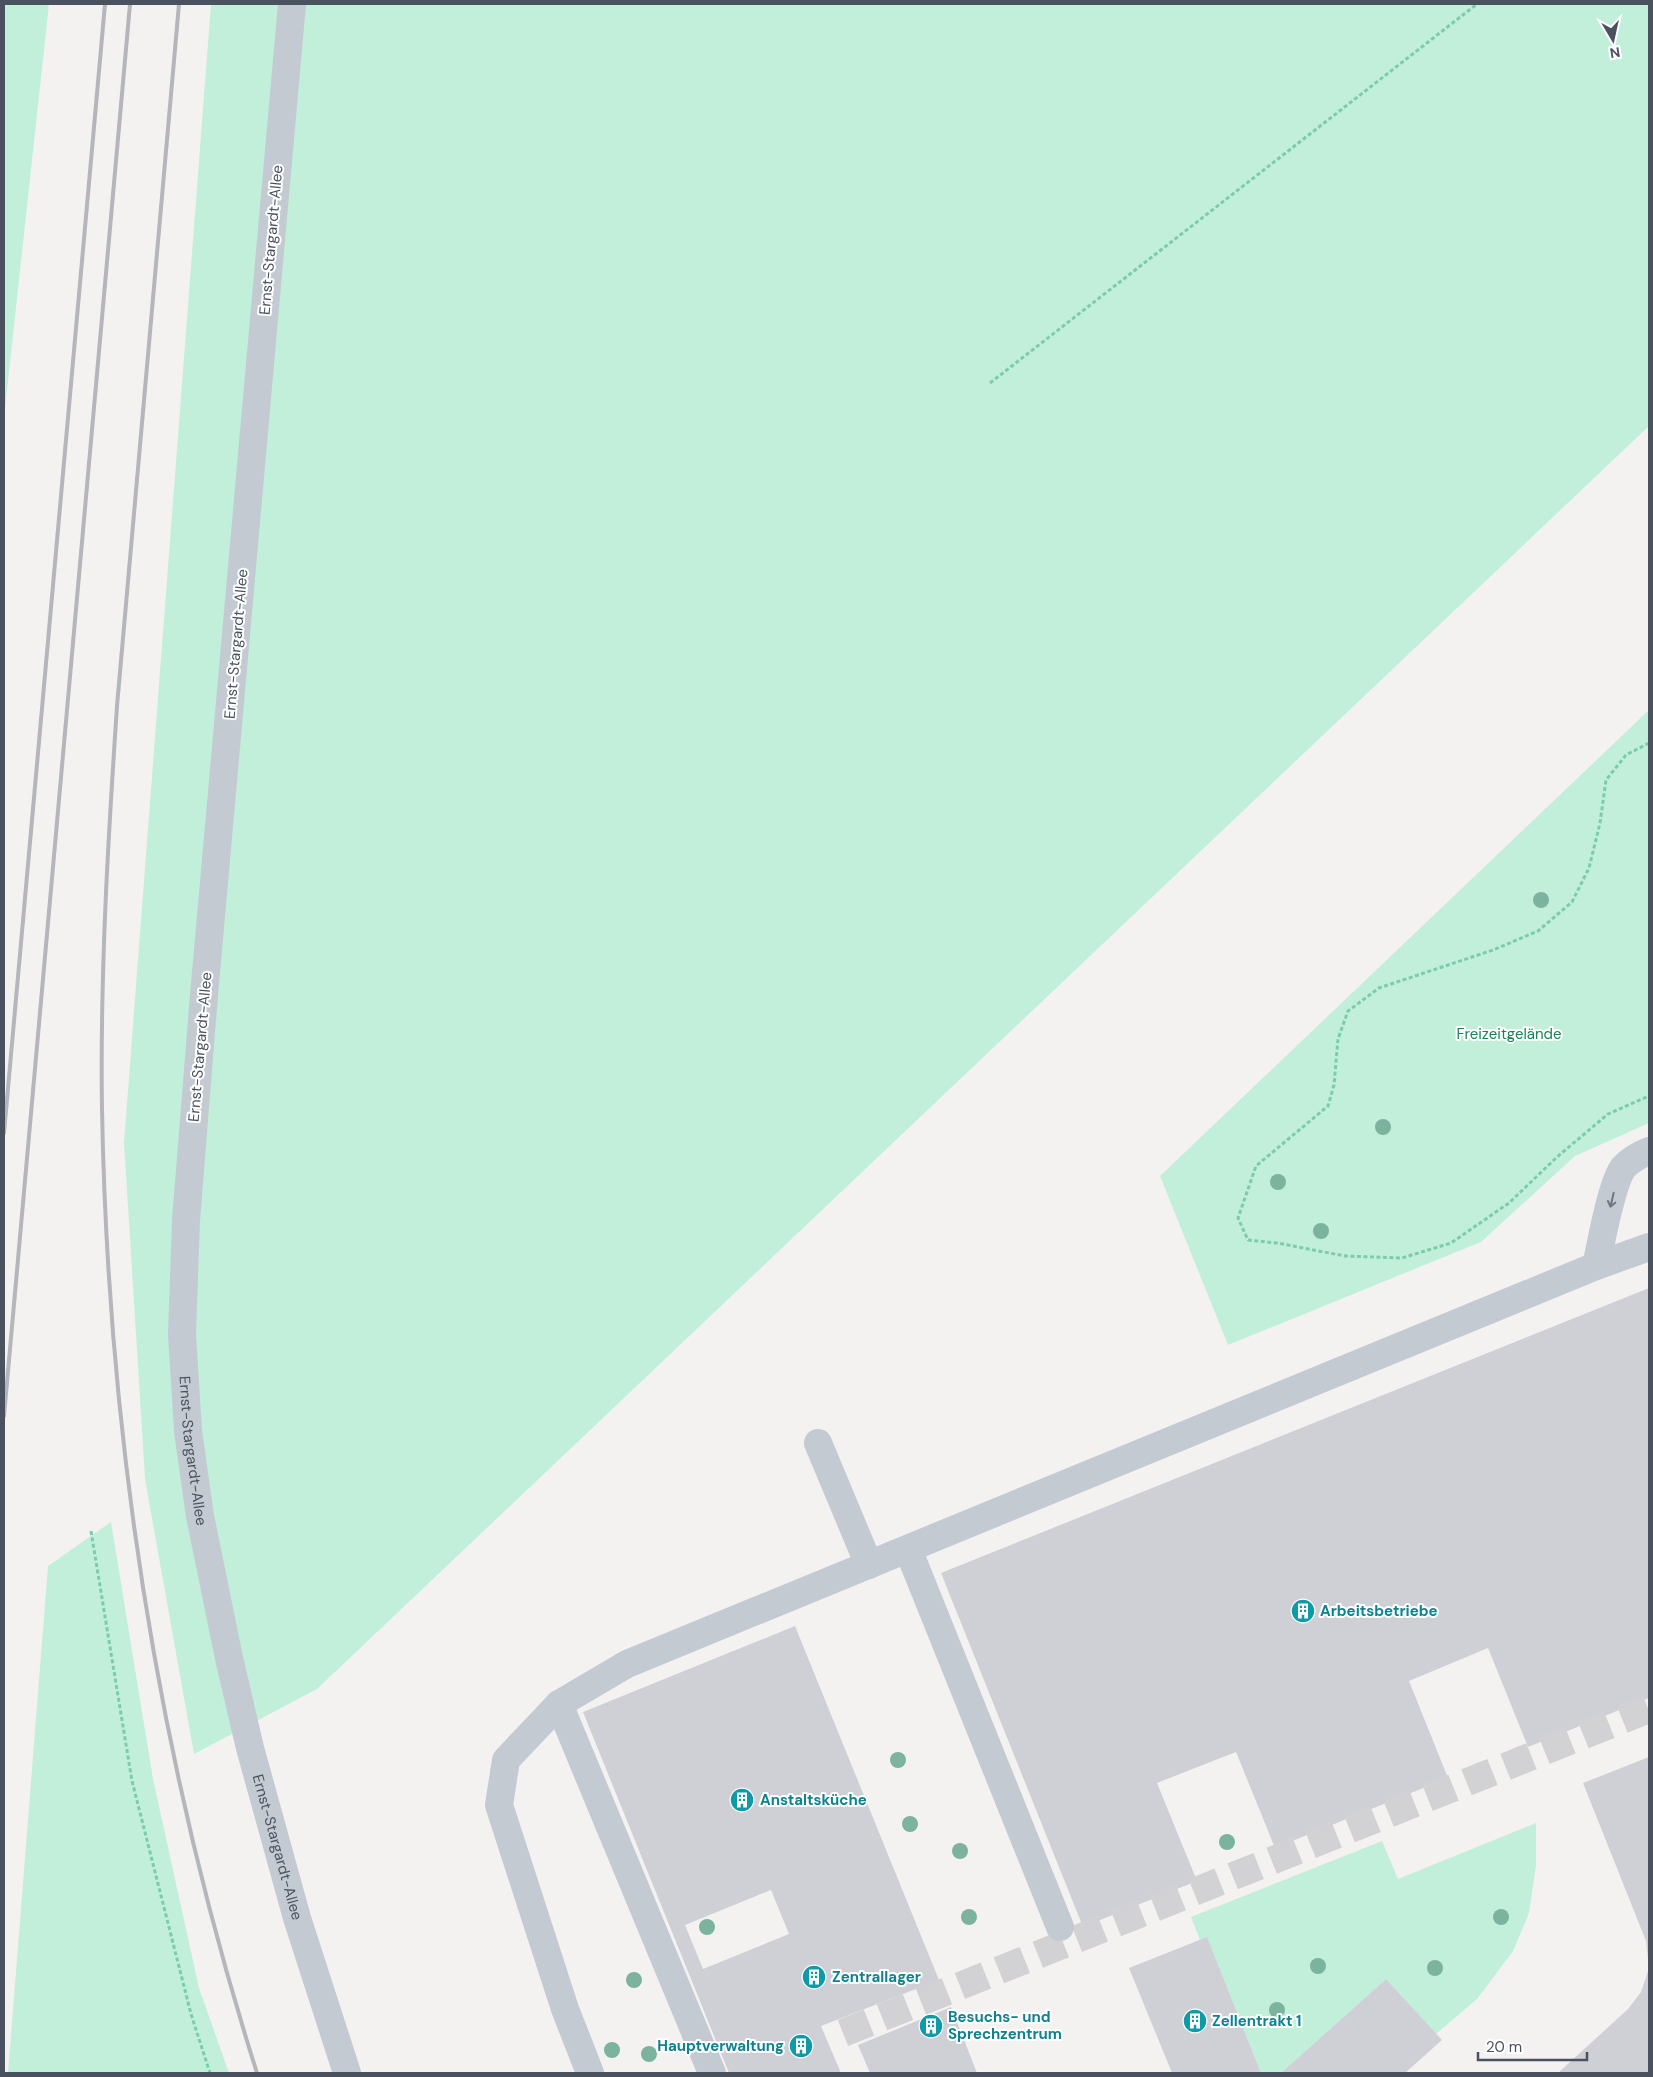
<svg xmlns="http://www.w3.org/2000/svg" width="1653" height="2077" font-family="'DM Sans',sans-serif">
<style>
.green{fill:#c2efd9}
.building{fill:#cfd0d6;fill-rule:evenodd}
.lines{fill:none;stroke-linecap:round;stroke-linejoin:round}
.minor-tunnel{stroke:#d2d2d4;stroke-width:28;stroke-dasharray:28 14;stroke-linecap:butt}
.path{stroke:#7bccaf;stroke-width:3;stroke-dasharray:4 2.5;stroke-linecap:butt}
.minor{stroke:#c3cad2;stroke-width:28}
.rail{stroke:#b4b6bb;stroke-width:4}
.tree{fill:#7cb39e}
.oneway{stroke:#6e7682}
.labels{text-anchor:middle;stroke-width:4;stroke-linejoin:round;paint-order:stroke}
.street-label{font-size:15px;fill:#4a525f;stroke:#fff}
.park-label{font-size:15px;fill:#1a805a;stroke:#fff}
.culture-label{font-size:15px;font-weight:bold;fill:#0d838f;stroke:#fff;text-anchor:start}
</style>
<rect width="100%" height="100%" fill="#f4f2f1"/>
<path class="green" d="M4 4H49L4 418Z
M211 4H1649V426L317 1689 194 1754 145 1479 124 1143Z
M1649 710V1123L1575 1156 1481 1242 1228 1345 1160 1176Z
M111 1522 153 1779 199 1988 229 2073H8L48 1566Z
M1536 1823V1865L1529 1913 1513 1951 1477 1999 1436 2034 1386 1979 1281 2073H1261L1207 1938 1200 1940 1191 1917 1382 1841 1398 1879Z"/>
<path class="building" d="M1649 1288V1698L1528 1747 1488 1648 1409 1681 1448 1778 1275 1848 1236 1752 1157 1783 1197 1881 1083 1927 941 1573Z
M795 1626 939 1980 821 2026 841 2073H729L583 1712ZM771 1890 789 1934 703 1969 685 1925Z
M1649 1757V1959H1648L1646 1941 1583 1783Z
M1207 1937 1261 2073H1172L1129 1968Z
M1649 1968V2073H1558L1628 2009 1641 1992Z
M1386 1979 1442 2040 1405 2073H1281Z
M951 2007 977 2073H870L858 2045Z"/>
<g class="lines">
<path class="minor-tunnel" d="M843 2033 1649 1709"/>
<path class="path" d="M990 383 1477 4
M1649 743 1626 755 1606 780 1600 823 1589 868 1572 902 1538 931 1493 950 1379 988 1348 1011 1338 1039 1334 1085 1328 1106 1256 1166 1238 1218 1248 1240 1277 1243 1345 1256 1402 1258 1451 1243 1509 1203 1557 1157 1608 1114 1649 1096
M91 1531 132 1781 191 2014 210 2073"/>
<g class="minor">
<path id="s1" d="M292 4 204 995 186 1220 182 1335 188 1431 200 1516 229 1658 250 1748 297 1918 347 2073"/>
<path d="M1649 1151C1639 1155 1630 1160 1623 1168 1611 1185 1601 1244 1596 1266L1649 1247"/>
<path d="M818 1443 869 1565"/>
<path d="M908 1549 1060 1927"/>
<path d="M559 1704 712 2073"/>
<path d="M590 2073 565 2009 499 1805 506 1760 559 1704 627 1664 1596 1266"/>
</g>
<path class="rail" d="M179 4 117 706C108 840 100 974 102 1109 108 1436 158 1761 257 2073
M4 1133 105 4
M4 1416 130 4"/>
</g>
<g class="tree">
<circle cx="1541" cy="900" r="8"/>
<circle cx="1383" cy="1127" r="8"/>
<circle cx="1278" cy="1182" r="8"/>
<circle cx="1321" cy="1231" r="8"/>
<circle cx="898" cy="1760" r="8"/>
<circle cx="910" cy="1824" r="8"/>
<circle cx="1227" cy="1842" r="8"/>
<circle cx="960" cy="1851" r="8"/>
<circle cx="969" cy="1917" r="8"/>
<circle cx="1501" cy="1917" r="8"/>
<circle cx="707" cy="1927" r="8"/>
<circle cx="1318" cy="1966" r="8"/>
<circle cx="1435" cy="1968" r="8"/>
<circle cx="634" cy="1980" r="8"/>
<circle cx="1277" cy="2010" r="8"/>
<circle cx="612" cy="2050" r="8"/>
<circle cx="649" cy="2054" r="8"/>
</g>
<defs><path id="oneway-shaft" d="M-6 0H5M1.5-3L5.5 0L1.5 3" fill="none" stroke-width="1.6" stroke-linecap="round" stroke-linejoin="round" transform="scale(1.25)"/></defs>
<use class="oneway" href="#oneway-shaft" transform="translate(1612 1200) rotate(103)"/>
<defs>
<g id="building-disc" transform="scale(1.25)"><circle r="9.5" fill="#0f9aa8" stroke="#fff"/><path d="M-4-6H4V6H1V3H-1V6H-4ZM-2.5-4.3h1.7v1.8h-1.7ZM.8-4.3h1.7v1.8H.8ZM-2.5-1h1.7V.8h-1.7ZM.8-1h1.7V.8H.8Z" fill="#fff"/></g>
</defs>
<g fill-rule="evenodd">
<use href="#building-disc" x="1303" y="1611"/>
<use href="#building-disc" x="742" y="1800"/>
<use href="#building-disc" x="814" y="1977"/>
<use href="#building-disc" x="1195" y="2021"/>
<use href="#building-disc" x="931" y="2026"/>
<use href="#building-disc" x="801" y="2046"/>
</g>
<g class="labels">
<g class="street-label">
<text transform="translate(271 240) rotate(-85)" y="5">Ernst-Stargardt-Allee</text>
<text transform="translate(236 644) rotate(-85)" y="5">Ernst-Stargardt-Allee</text>
<text transform="translate(200 1047) rotate(-85)" y="5">Ernst-Stargardt-Allee</text>
<text dy="5" stroke="none"><textPath href="#s1" startOffset="1452">Ernst-Stargardt-Allee</textPath></text>
<text dy="5" stroke="none"><textPath href="#s1" startOffset="1858">Ernst-Stargardt-Allee</textPath></text>
</g>
<g class="park-label">
<text x="1509" y="1039">Freizeitgelände</text>
</g>
<g class="culture-label">
<text x="1320" y="1616">Arbeitsbetriebe</text>
<text x="760" y="1805">Anstaltsküche</text>
<text x="832" y="1982">Zentrallager</text>
<text x="948" y="2022">Besuchs- und<tspan x="948" dy="17">Sprechzentrum</tspan></text>
<text x="1212" y="2026">Zellentrakt 1</text>
<text x="784" y="2051" text-anchor="end">Hauptverwaltung</text>
</g>
</g>
<rect width="1653" height="2077" fill="none" stroke="#4a525f" stroke-width="10"/>
<g transform="translate(1613 40) rotate(171)" stroke="#ffffff" stroke-width="4" paint-order="stroke">
<path d="M0-4L9 19L0 12L-9 19Z" fill="#4a525f"/>
<text y="-8" font-size="14" font-weight="bold" text-anchor="middle" fill="#4a525f">N</text>
</g>
<path d="M1478 2052v8h109v-8" fill="none" stroke="#4a525f" stroke-width="2.5"/>
<text x="1486" y="2052" font-size="15" fill="#4a525f" stroke="#ffffff" stroke-width="4" paint-order="stroke">20 m</text>
</svg>
